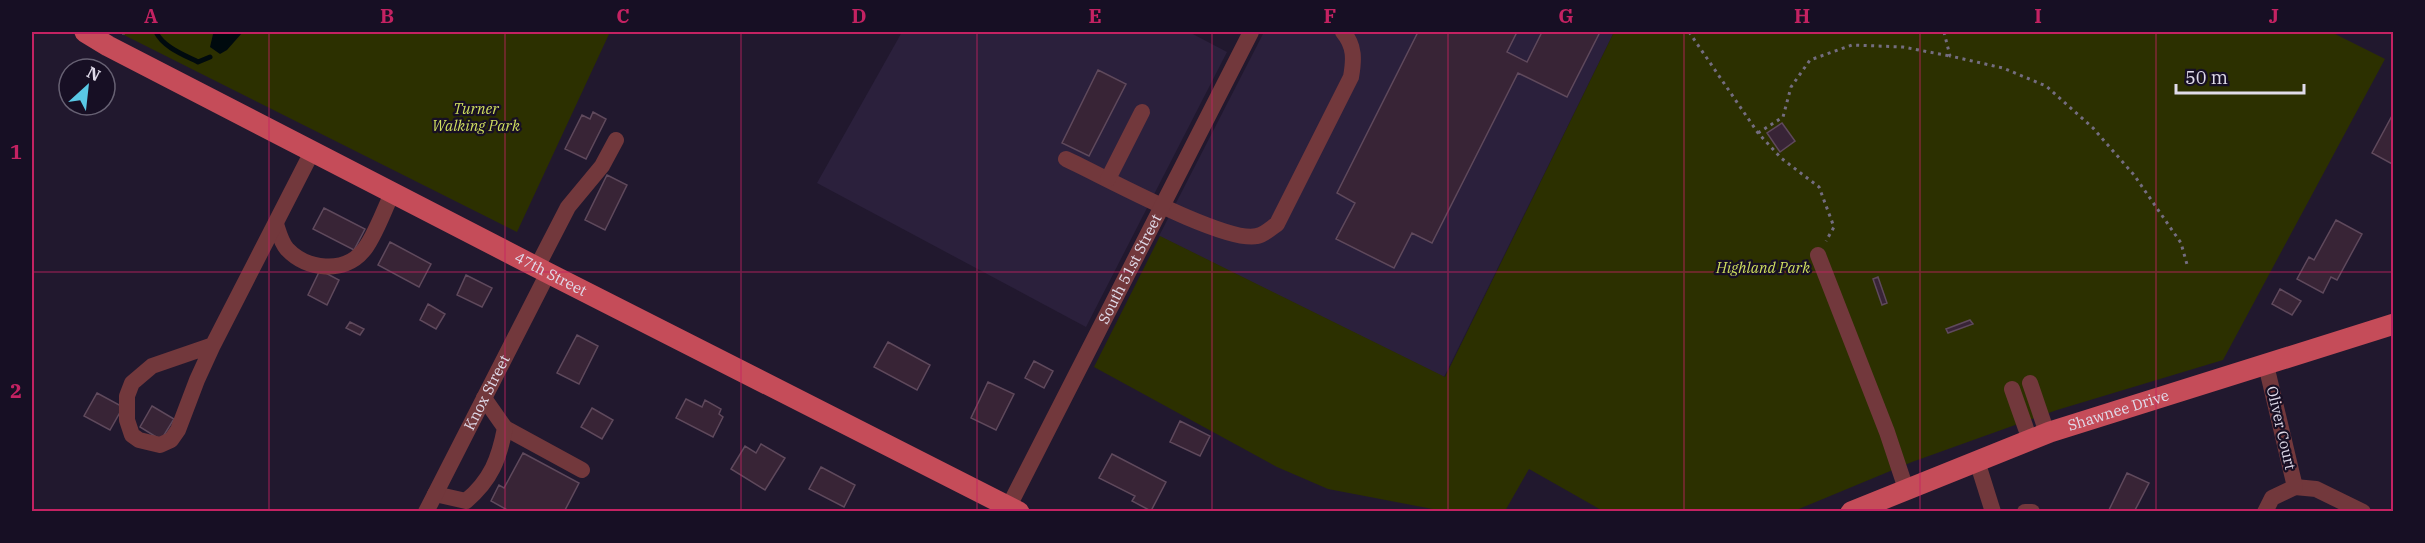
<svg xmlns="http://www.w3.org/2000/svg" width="2425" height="543" font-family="'IBM Plex Serif',serif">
<rect width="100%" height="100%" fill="#21182e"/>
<path fill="#2b203c" d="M902,32H1189L1227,52L1086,327L817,183Z
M1264,32H1614L1444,377L1159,236Z"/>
<path fill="#2c3000" d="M118,32H610L517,232Z
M1614,32H2331L2385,59L2223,360L2057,410L1912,462L1794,511H1603L1529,469L1505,511H1443L1328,489L1277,467L1094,367L1160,236L1445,377Z"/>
<path fill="#000a0e" d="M218,32H241L242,33L227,50L220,54L210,47L213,34Z"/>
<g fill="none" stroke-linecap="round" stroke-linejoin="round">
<path stroke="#000a0e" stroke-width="5" d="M156,32C163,47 184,55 198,62L210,57"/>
</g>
<path fill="#382436" stroke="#5f495c" stroke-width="1.5" d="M1418,32H1517L1507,52L1527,62L1542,32H1600L1567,97L1518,73L1432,243L1412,233L1394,268L1336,239L1355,203L1337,193Z
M1098,70L1126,84L1089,156L1062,143Z
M593,112L606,119L586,159L565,149L582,115L590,119Z
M2394,112V165L2372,153Z
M1782,123L1795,141L1780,152L1767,133Z
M607,175L627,185L605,230L585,220Z
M324,208L365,229L354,250L313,229Z
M2336,220L2362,234L2337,280L2331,277L2323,293L2297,279L2309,257L2314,260Z
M390,242L431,264L419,287L378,265Z
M320,270L339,280L327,305L308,295Z
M466,275L492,288L482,307L457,295Z
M1878,277L1887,303L1882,305L1873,279Z
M2280,289L2301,301L2292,315L2272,304Z
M428,304L445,314L436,329L420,320Z
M1970,320L1973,324L1948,333L1946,329Z
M350,322L364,329L360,335L346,328Z
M577,335L598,346L579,384L557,373Z
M888,342L930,365L917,390L874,367Z
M1034,361L1053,371L1044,388L1025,378Z
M988,382L1014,394L996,430L971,418Z
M97,393L123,407L110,430L84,416Z
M686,399L702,407L705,400L721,409L719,414L723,417L713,437L676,418Z
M152,406L174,419L161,440L140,427Z
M592,408L613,420L602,439L581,427Z
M1180,421L1210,436L1200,456L1170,442Z
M761,444L785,458L765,490L731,469L745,446L756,453Z
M523,453L579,483L564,512H511L491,501L499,485L504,488Z
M1112,454L1166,482L1151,511L1132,501L1135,496L1099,478Z
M821,467L855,485L844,507L809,489Z
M2127,473L2149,483L2134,512H2108Z"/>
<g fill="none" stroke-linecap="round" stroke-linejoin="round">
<path stroke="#746d80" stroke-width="3" stroke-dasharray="3 4.5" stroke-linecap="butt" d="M1689,32L1758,133L1781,158L1819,187L1834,227L1826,241
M1944,32L1950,56L2003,68L2046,86L2093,128L2134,175L2181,243L2188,268
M122,33L134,32
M1758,133L1783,117L1791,87L1810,60L1852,45L1903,47L1950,56"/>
<g stroke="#72383c" stroke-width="16">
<path d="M1066,159C1101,175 1226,244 1257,236C1264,235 1271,228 1277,224L1351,77C1354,60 1355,46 1343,32"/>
<path d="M1108,179L1142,112"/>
<path d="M276,224C279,233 281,242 287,249C307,270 344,274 363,251C375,237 384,209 393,192"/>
<path d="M1818,255L1887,432L1906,489"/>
<path d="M537,267L568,207L602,166L616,140"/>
<path d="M213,345L152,366L132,383L127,396V420L132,435L139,440L160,445L171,440L178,430L197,380L213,345L313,150"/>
<path d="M2030,383L2047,433"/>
<path d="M2012,389L2030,440"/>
<path d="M505,428L582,470"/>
<path d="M1977,461L1993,512"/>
<path d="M2295,487L2316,489L2363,512"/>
<path d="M435,494L466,501C491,480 499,459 505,428L484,398"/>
<path id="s1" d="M1009,506L1251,32"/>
<path id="s2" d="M426,512L548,273"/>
<path d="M2025,512H2032"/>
<path d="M2265,512L2272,498L2295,487L2266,365"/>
</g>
<g stroke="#c54c59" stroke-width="21">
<path id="s3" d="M85,32L108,46L548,273L1019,512"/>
<path id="s4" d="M1851,512L2050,432L2394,324"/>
</g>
</g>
<path fill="none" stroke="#c42262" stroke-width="1.5" stroke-opacity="0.55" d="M269,32V512M505,32V512M741,32V512M977,32V512M1212,32V512M1448,32V512M1684,32V512M1920,32V512M2156,32V512M32,272H2394"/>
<g text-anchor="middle" stroke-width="4.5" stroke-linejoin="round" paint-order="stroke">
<g font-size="15" font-style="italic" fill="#cfde5f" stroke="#170f24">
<text x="476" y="114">Turner<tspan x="476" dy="17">Walking Park</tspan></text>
<text x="1763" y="273">Highland Park</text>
</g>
<g font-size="15" fill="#e0dbea" stroke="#170f24">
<text dy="5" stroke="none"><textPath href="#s1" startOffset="266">South 51st Street</textPath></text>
<text dy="5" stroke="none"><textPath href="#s3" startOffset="525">47th Street</textPath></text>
<text dy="5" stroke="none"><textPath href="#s2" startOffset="134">Knox Street</textPath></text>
<text dy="5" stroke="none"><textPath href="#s4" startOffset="286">Shawnee Drive</textPath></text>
<text transform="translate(2281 428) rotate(77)" y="5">Oliver Court</text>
</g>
</g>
<rect width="2425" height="543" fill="none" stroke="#170f24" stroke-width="66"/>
<g transform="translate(87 87) rotate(27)"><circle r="28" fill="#170f24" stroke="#676173" stroke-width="1.5"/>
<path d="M0-4.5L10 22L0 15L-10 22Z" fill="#59c8e5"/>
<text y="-9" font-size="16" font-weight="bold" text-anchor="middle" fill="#e0dbea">N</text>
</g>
<path d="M2176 84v9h128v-9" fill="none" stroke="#e0dbea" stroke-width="3"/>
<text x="2185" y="84" font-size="18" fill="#e0dbea" stroke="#170f24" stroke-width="4.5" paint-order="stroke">50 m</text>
<rect x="33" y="33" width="2359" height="477" fill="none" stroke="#c42262" stroke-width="2"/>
<g font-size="20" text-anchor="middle" font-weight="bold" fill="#c42262">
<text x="151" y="23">A</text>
<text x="387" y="23">B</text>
<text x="623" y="23">C</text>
<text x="859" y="23">D</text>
<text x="1095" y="23">E</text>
<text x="1330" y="23">F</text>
<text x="1566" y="23">G</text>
<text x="1802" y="23">H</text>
<text x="2038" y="23">I</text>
<text x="2274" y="23">J</text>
<text x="16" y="159">1</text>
<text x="16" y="398">2</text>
</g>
</svg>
